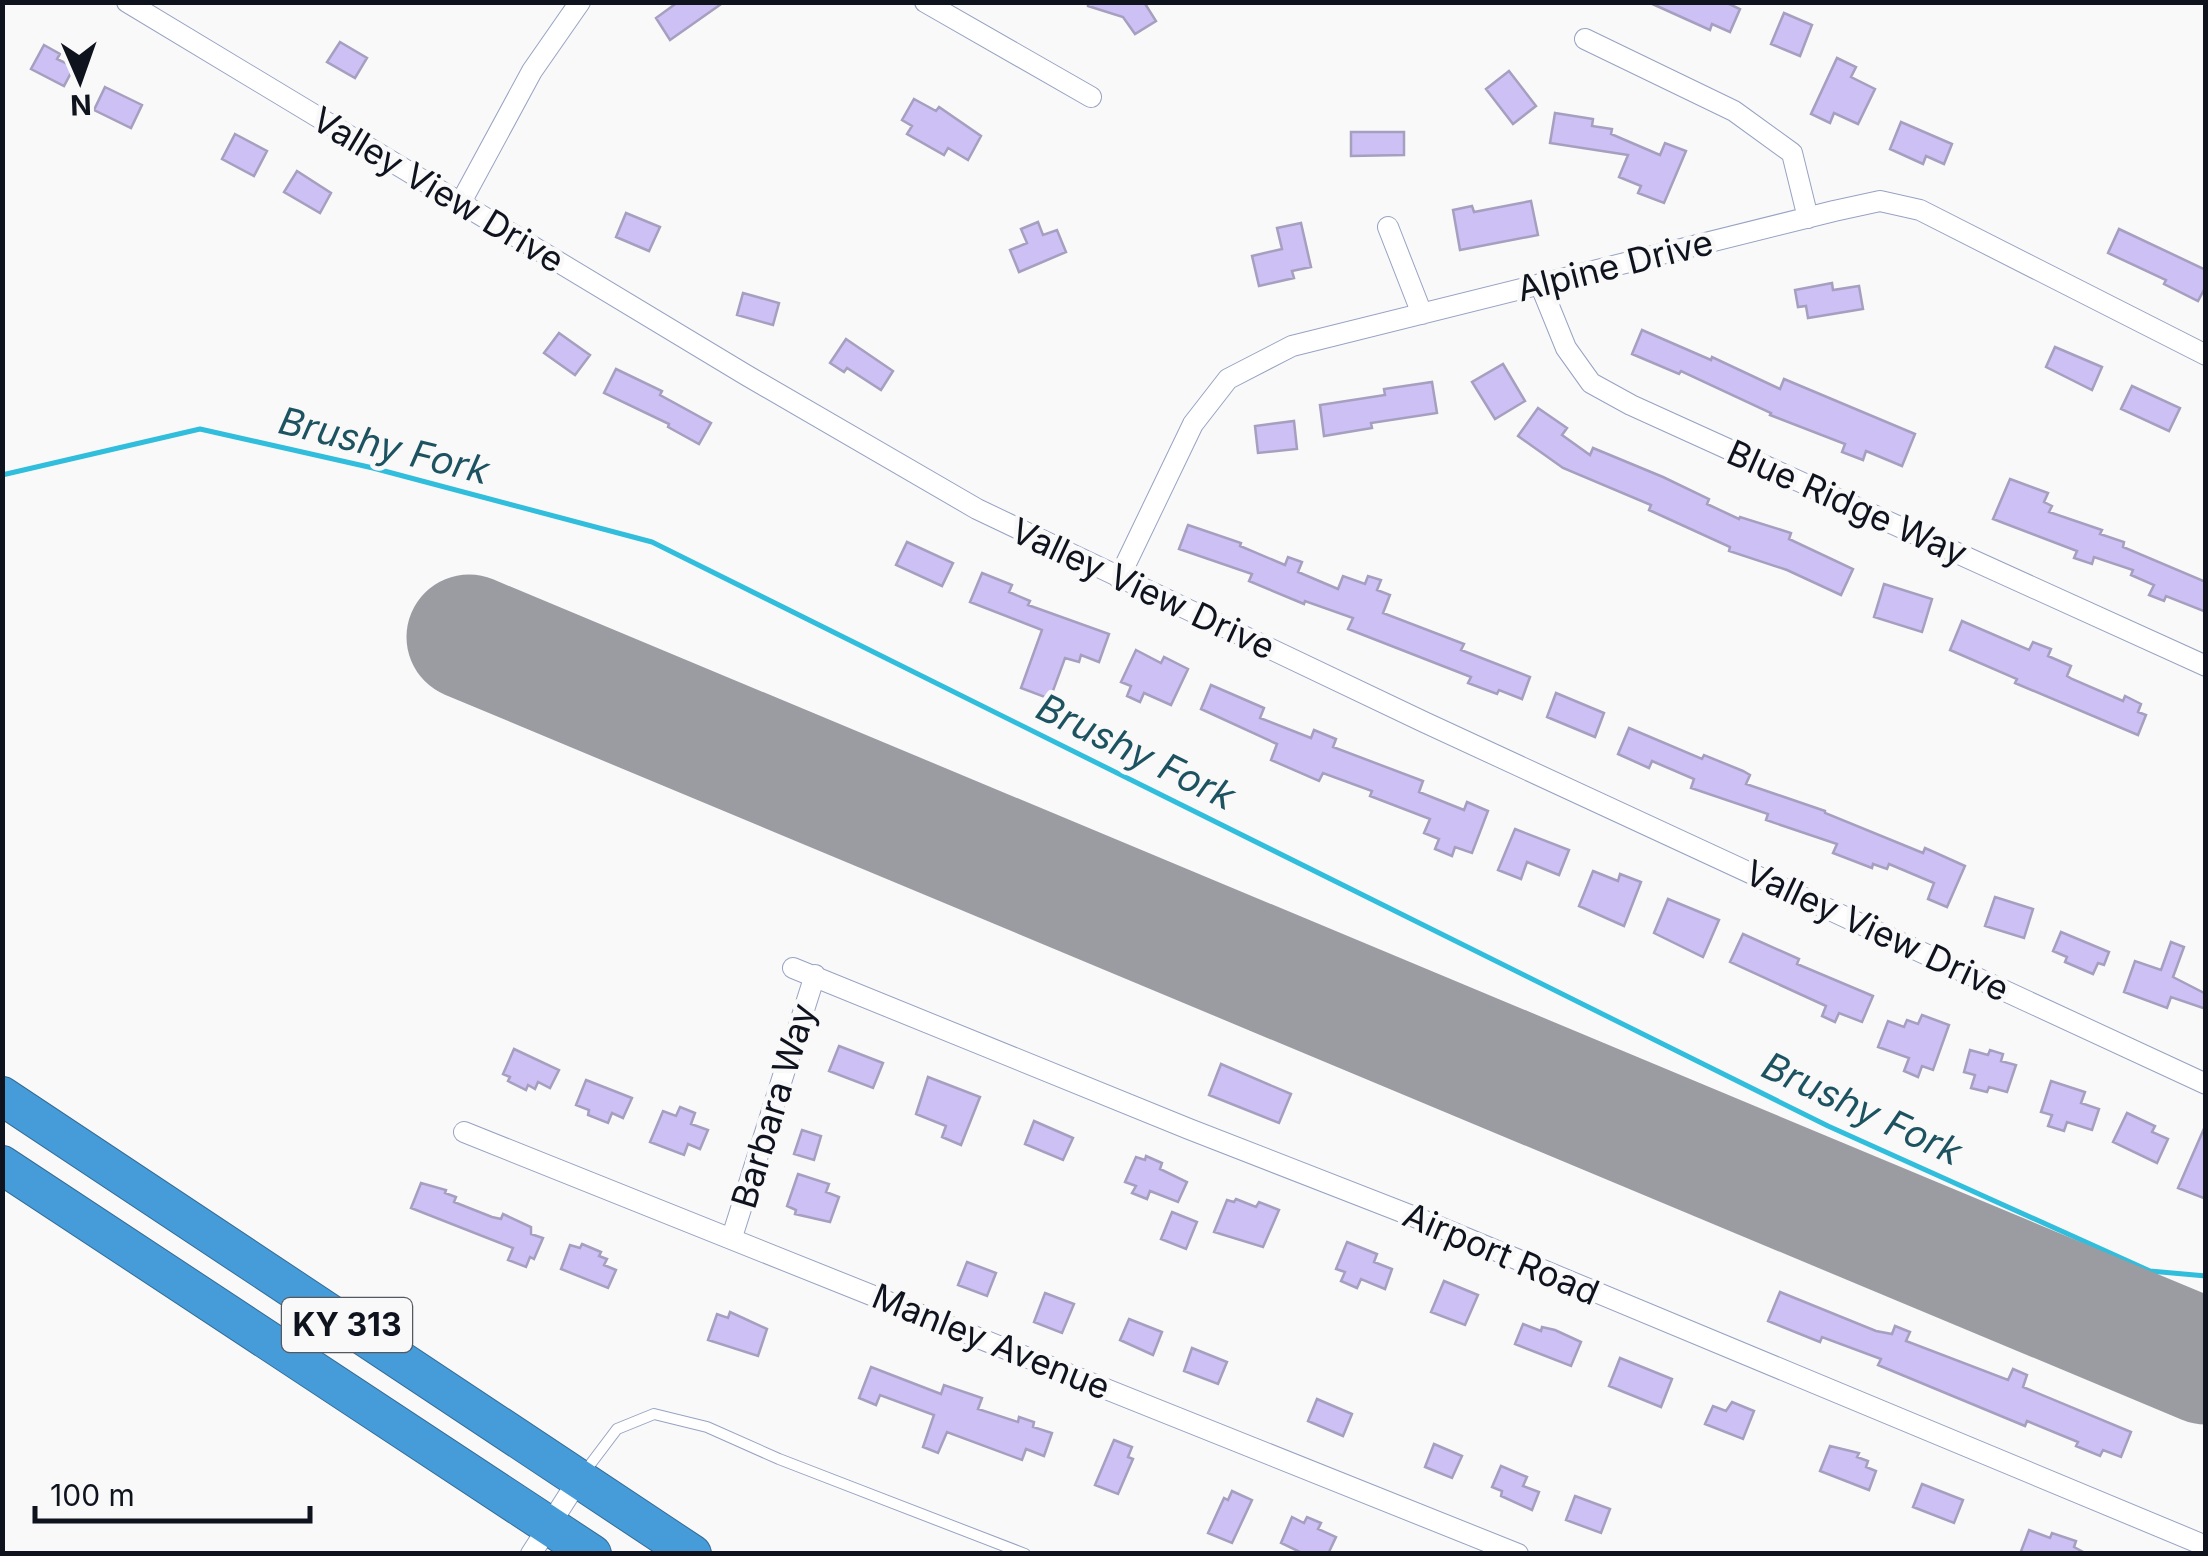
<svg xmlns="http://www.w3.org/2000/svg" width="2208" height="1556" font-family="Inter,sans-serif">
<rect width="100%" height="100%" fill="#f9f9f9"/>
<g fill="none" stroke-linecap="round" stroke-linejoin="round">
<path stroke="#31bddc" stroke-width="5" d="M2,475L200,429L373,468L652,542L1828,1126L2150,1271L2206,1276"/>
<path stroke="#9a9ca1" stroke-width="125" d="M469,637L2206,1362"/>
</g>
<path fill="#ccc0f4" stroke="#a69fbf" stroke-width="2.5" d="M678,2H724L670,40L656,18Z
M1088,2H1144L1156,21L1135,34L1123,17L1088,6Z
M1648,2H1725L1740,9L1730,32L1712,24L1710,30Z
M1784,13L1812,25L1800,56L1771,44Z
M340,42L367,58L355,78L327,62Z
M44,45L60,54L57,59L74,67L64,86L31,69Z
M1837,58L1856,67L1851,77L1875,89L1858,124L1834,113L1830,123L1811,114Z
M1509,71L1536,106L1513,124L1486,89Z
M105,87L142,105L131,128L94,110Z
M914,99L936,111L939,107L981,136L968,160L948,148L944,155L907,134L912,126L902,120Z
M1555,113L1593,119L1592,126L1612,129L1611,134L1660,155L1665,143L1686,151L1664,203L1638,193L1641,186L1619,177L1628,155L1550,143Z
M1901,122L1952,144L1944,164L1926,156L1923,164L1890,149Z
M1351,132H1404V155L1351,156Z
M235,134L267,151L254,176L222,159Z
M297,171L331,193L320,213L284,192Z
M1531,201L1538,235L1460,250L1453,210L1472,206L1474,212Z
M626,213L660,227L649,251L616,237Z
M1038,222L1043,235L1057,230L1066,252L1019,272L1010,250L1027,243L1021,229Z
M1301,223L1311,267L1292,271L1294,278L1259,286L1252,256L1282,249L1277,228Z
M2119,229L2206,270V286L2198,301L2164,284L2166,280L2108,253Z
M1832,283L1833,290L1859,286L1863,309L1808,318L1806,306L1798,307L1795,290Z
M743,293L779,303L773,325L737,315Z
M1642,330L1711,360L1712,357L1780,389L1784,379L1915,434L1902,466L1866,451L1863,460L1842,452L1845,444L1770,415L1771,413L1681,371L1679,374L1632,354Z
M559,333L590,355L575,375L544,353Z
M846,339L893,371L881,390L847,368L844,372L830,363Z
M2055,347L2102,367L2092,390L2046,367Z
M1503,364L1525,401L1495,419L1472,382Z
M616,369L662,391L660,395L711,423L699,444L668,427L669,424L604,393Z
M1432,382L1437,413L1371,423L1372,428L1324,436L1320,405L1385,395L1384,389Z
M2132,386L2180,408L2169,431L2121,409Z
M1538,408L1567,428L1562,435L1590,455L1593,448L1663,477L1709,499L1707,504L1739,519L1740,517L1791,533L1789,539L1853,569L1841,595L1787,570L1729,551L1730,547L1649,510L1651,505L1563,468L1518,436Z
M1294,421L1297,449L1258,453L1255,426Z
M2010,479L2048,493L2044,502L2052,506L2049,512L2102,530L2100,534L2124,542L2123,547L2206,582V612L2166,596L2164,601L2149,595L2154,585L2131,575L2133,570L2094,557L2092,564L2074,558L2077,551L1993,519Z
M1188,525L1241,543L1240,546L1285,565L1288,557L1302,562L1298,572L1338,589L1343,576L1365,584L1368,576L1381,580L1377,590L1390,595L1383,613L1464,644L1461,650L1530,677L1522,699L1499,690L1497,694L1468,683L1471,677L1348,629L1353,618L1305,601L1304,604L1249,581L1252,574L1179,549Z
M907,542L953,563L942,586L896,565Z
M982,573L1012,585L1009,592L1030,601L1028,605L1109,634L1099,662L1081,655L1079,662L1065,658L1050,699L1021,688L1042,630L970,602Z
M1884,584L1932,599L1922,632L1874,617Z
M1962,621L2029,650L2033,642L2051,649L2048,656L2071,666L2067,676L2072,679L2123,701L2125,696L2141,704L2138,712L2146,715L2138,735L2015,683L2017,679L1950,650Z
M1136,650L1161,663L1164,657L1188,669L1171,705L1144,693L1140,702L1127,696L1131,686L1121,682Z
M1211,685L1264,708L1260,718L1311,738L1314,730L1336,739L1333,747L1423,781L1419,792L1464,810L1467,802L1488,811L1472,853L1455,847L1452,856L1435,849L1439,839L1424,833L1430,819L1370,796L1372,791L1323,773L1319,781L1271,760L1277,744L1201,709Z
M1556,693L1604,713L1595,737L1547,717Z
M1629,728L1702,759L1704,755L1743,771L1750,775L1746,784L1825,811V813L1923,853L1925,848L1965,866L1947,907L1928,899L1934,883L1889,864L1887,869L1873,864L1872,868L1833,853L1837,844L1766,820L1768,814L1691,788L1694,779L1652,761L1649,768L1618,754Z
M1515,829L1569,850L1559,875L1527,862L1521,879L1498,870Z
M1593,871L1618,881L1620,874L1641,882L1624,926L1579,906Z
M1995,897L2033,909L2024,938L1985,926Z
M1668,899L1719,920L1703,957L1654,933Z
M2061,932L2109,952L2104,965L2098,963L2093,974L2065,962L2067,957L2053,951Z
M1743,934L1799,959L1797,964L1873,996L1862,1022L1839,1013L1835,1022L1822,1016L1826,1006L1730,962Z
M2171,942L2184,947L2173,977L2206,994V1009L2171,997L2167,1008L2124,992L2135,961L2161,970Z
M1922,1015L1949,1025L1933,1070L1922,1066L1918,1077L1904,1071L1909,1058L1878,1047L1888,1021L1904,1027L1907,1020L1918,1024Z
M839,1046L883,1063L873,1088L829,1071Z
M514,1049L559,1070L550,1088L538,1082L535,1089L528,1085L526,1090L508,1081L510,1077L503,1074Z
M1970,1050L1988,1055L1990,1050L2003,1054L2001,1061L2016,1065L2007,1092L1989,1087L1987,1092L1971,1088L1975,1075L1964,1072Z
M1221,1064L1291,1094L1279,1123L1209,1095Z
M928,1077L980,1097L961,1145L942,1137L946,1126L916,1114Z
M586,1080L632,1098L623,1118L612,1113L608,1123L588,1115L589,1110L576,1105Z
M2051,1081L2085,1092L2081,1103L2099,1109L2092,1130L2067,1122L2064,1131L2048,1126L2052,1115L2041,1112Z
M680,1107L695,1113L691,1124L708,1130L700,1149L688,1144L684,1155L650,1142L663,1111L676,1116Z
M2127,1113L2155,1126L2152,1132L2168,1139L2157,1163L2113,1142Z
M1034,1121L1073,1138L1063,1160L1025,1144Z
M2206,1124V1199L2178,1188Z
M802,1130L821,1136L814,1160L794,1154Z
M1146,1156L1162,1163L1160,1169L1187,1182L1178,1202L1150,1191L1147,1199L1132,1193L1136,1186L1125,1182L1136,1157L1145,1160Z
M798,1174L829,1184L826,1192L839,1197L830,1222L795,1214L796,1210L787,1206Z
M421,1183L446,1190L445,1193L456,1197L454,1202L492,1217L501,1219L503,1214L531,1227V1234L543,1238L534,1259L530,1257L526,1267L508,1260L513,1248L411,1208Z
M1236,1199L1256,1207L1259,1202L1279,1210L1263,1247L1214,1232L1227,1200L1234,1202Z
M1172,1212L1197,1222L1186,1249L1161,1239Z
M1347,1242L1377,1254L1374,1262L1392,1269L1385,1289L1361,1279L1357,1288L1341,1281L1345,1272L1336,1269Z
M582,1244L601,1252L599,1256L607,1259L604,1265L616,1270L608,1288L561,1269L570,1245L580,1248Z
M967,1262L996,1273L987,1296L958,1285Z
M1444,1281L1478,1295L1465,1325L1431,1312Z
M1780,1292L1876,1331L1892,1334L1895,1326L1910,1332L1906,1341L2008,1380L2013,1369L2027,1375L2023,1387L2131,1432L2121,1457L2103,1450L2100,1456L2076,1446L2078,1442L2027,1421L2025,1426L1878,1365L1881,1359L1822,1337L1820,1342L1768,1321Z
M1045,1293L1074,1304L1062,1333L1034,1322Z
M730,1312L767,1329L758,1356L708,1340L717,1314L728,1318Z
M1129,1319L1162,1332L1153,1355L1120,1340Z
M1523,1324L1541,1331L1542,1327L1555,1330L1581,1342L1571,1366L1515,1344Z
M1192,1348L1227,1362L1218,1384L1184,1371Z
M1620,1358L1672,1379L1661,1407L1609,1386Z
M871,1367L941,1394L944,1385L982,1398L978,1409L1018,1422L1019,1417L1034,1422L1033,1427L1052,1433L1044,1456L1026,1449L1022,1460L947,1432L938,1453L923,1447L934,1415L880,1395L876,1405L859,1398Z
M1317,1399L1352,1414L1343,1436L1308,1421Z
M1732,1402L1754,1411L1743,1439L1705,1424L1713,1406L1726,1411Z
M1114,1440L1132,1447L1128,1457L1133,1459L1118,1494L1095,1485Z
M1434,1444L1462,1456L1452,1478L1425,1467Z
M1830,1446L1859,1453L1857,1457L1868,1461L1866,1467L1876,1471L1869,1490L1820,1471Z
M1501,1466L1527,1477L1523,1486L1539,1492L1532,1510L1501,1496L1502,1491L1492,1487Z
M1922,1484L1963,1500L1954,1523L1913,1507Z
M1232,1491L1252,1500L1232,1543L1208,1533L1224,1498L1228,1500Z
M1575,1496L1610,1509L1601,1533L1566,1520Z
M1292,1517L1304,1523L1307,1517L1321,1523L1318,1529L1336,1537L1328,1554H1304L1281,1543Z
M2029,1530L2050,1538L2052,1533L2076,1541L2074,1547L2087,1554H2020Z"/>
<g fill="none" stroke-linecap="round" stroke-linejoin="round">
<defs>
<path id="lane" d="M583,1474L617,1429L654,1414L707,1427L779,1459L1025,1554"/>
<path id="street" d="M127,2L746,375L977,509L1424,722L2206,1084
M925,2L1091,97
M1585,39L1734,111L1792,153L1808,218
M460,204L532,71L580,2
M1388,227L1422,314
M1540,284L1566,348L1591,383L1631,405L2206,666
M1119,578L1193,424L1228,379L1292,346L1834,211L1880,201L1920,210L2206,355
M793,968L1189,1129L1425,1221L2206,1546
M464,1132L1518,1554
M732,1237L815,975
M531,1554L579,1479"/>
<path id="highway" d="M2,1096L692,1554
M2,1165L592,1554"/>
</defs>
<use href="#lane" stroke="#97a3c2" stroke-width="12"/>
<use href="#street" stroke="#97a3c2" stroke-width="22"/>
<use href="#highway" stroke="#336c98" stroke-width="40"/>
<use href="#lane" stroke="#fff" stroke-width="10"/>
<use href="#street" stroke="#fff" stroke-width="20"/>
<use href="#highway" stroke="#469cd9" stroke-width="38"/>
</g>
<g text-anchor="middle" stroke-width="9" stroke-linejoin="round" paint-order="stroke">
<rect fill="#f9f9f9" stroke="#555860" stroke-width="2.5" x="282" y="1298" width="130" height="54" rx="8"/>
<g font-size="32" font-weight="bold" fill="#0f131e">
<text x="347" y="1336">KY 313</text>
</g>
<g font-size="35" fill="#0f131e" stroke="#f9f9f9">
<text transform="translate(438 190) rotate(31)" y="12">Valley View Drive</text>
<text transform="translate(1615 266) rotate(-14)" y="12">Alpine Drive</text>
<text transform="translate(1847 503) rotate(24)" y="12">Blue Ridge Way</text>
<text transform="translate(1143 589) rotate(25)" y="12">Valley View Drive</text>
<text transform="translate(1877 931) rotate(25)" y="12">Valley View Drive</text>
<text transform="translate(774 1106) rotate(-73)" y="12">Barbara Way</text>
<text transform="translate(1501 1254) rotate(23)" y="12">Airport Road</text>
<text transform="translate(991 1342) rotate(22)" y="12">Manley Avenue</text>
</g>
<g font-size="38" font-style="italic" fill="#1d5361" stroke="#f9f9f9">
<text transform="translate(384 446) rotate(14)" y="13">Brushy Fork</text>
<text transform="translate(1136 752) rotate(26)" y="13">Brushy Fork</text>
<text transform="translate(1862 1109) rotate(25)" y="13">Brushy Fork</text>
</g>
</g>
<rect width="2208" height="1556" fill="none" stroke="#0f131e" stroke-width="10"/>
<g transform="translate(80 80) rotate(178)" stroke="#f9f9f9" stroke-width="8" paint-order="stroke">
<path d="M0-8L18 38L0 25L-18 38Z" fill="#0f131e"/>
<text y="-15" font-size="28" font-weight="bold" text-anchor="middle" fill="#0f131e">N</text>
</g>
<path d="M35 1506v15h275v-15" fill="none" stroke="#0f131e" stroke-width="5"/>
<text x="50" y="1506" font-size="30" fill="#0f131e" stroke="#f9f9f9" stroke-width="8" paint-order="stroke">100 m</text>
</svg>
